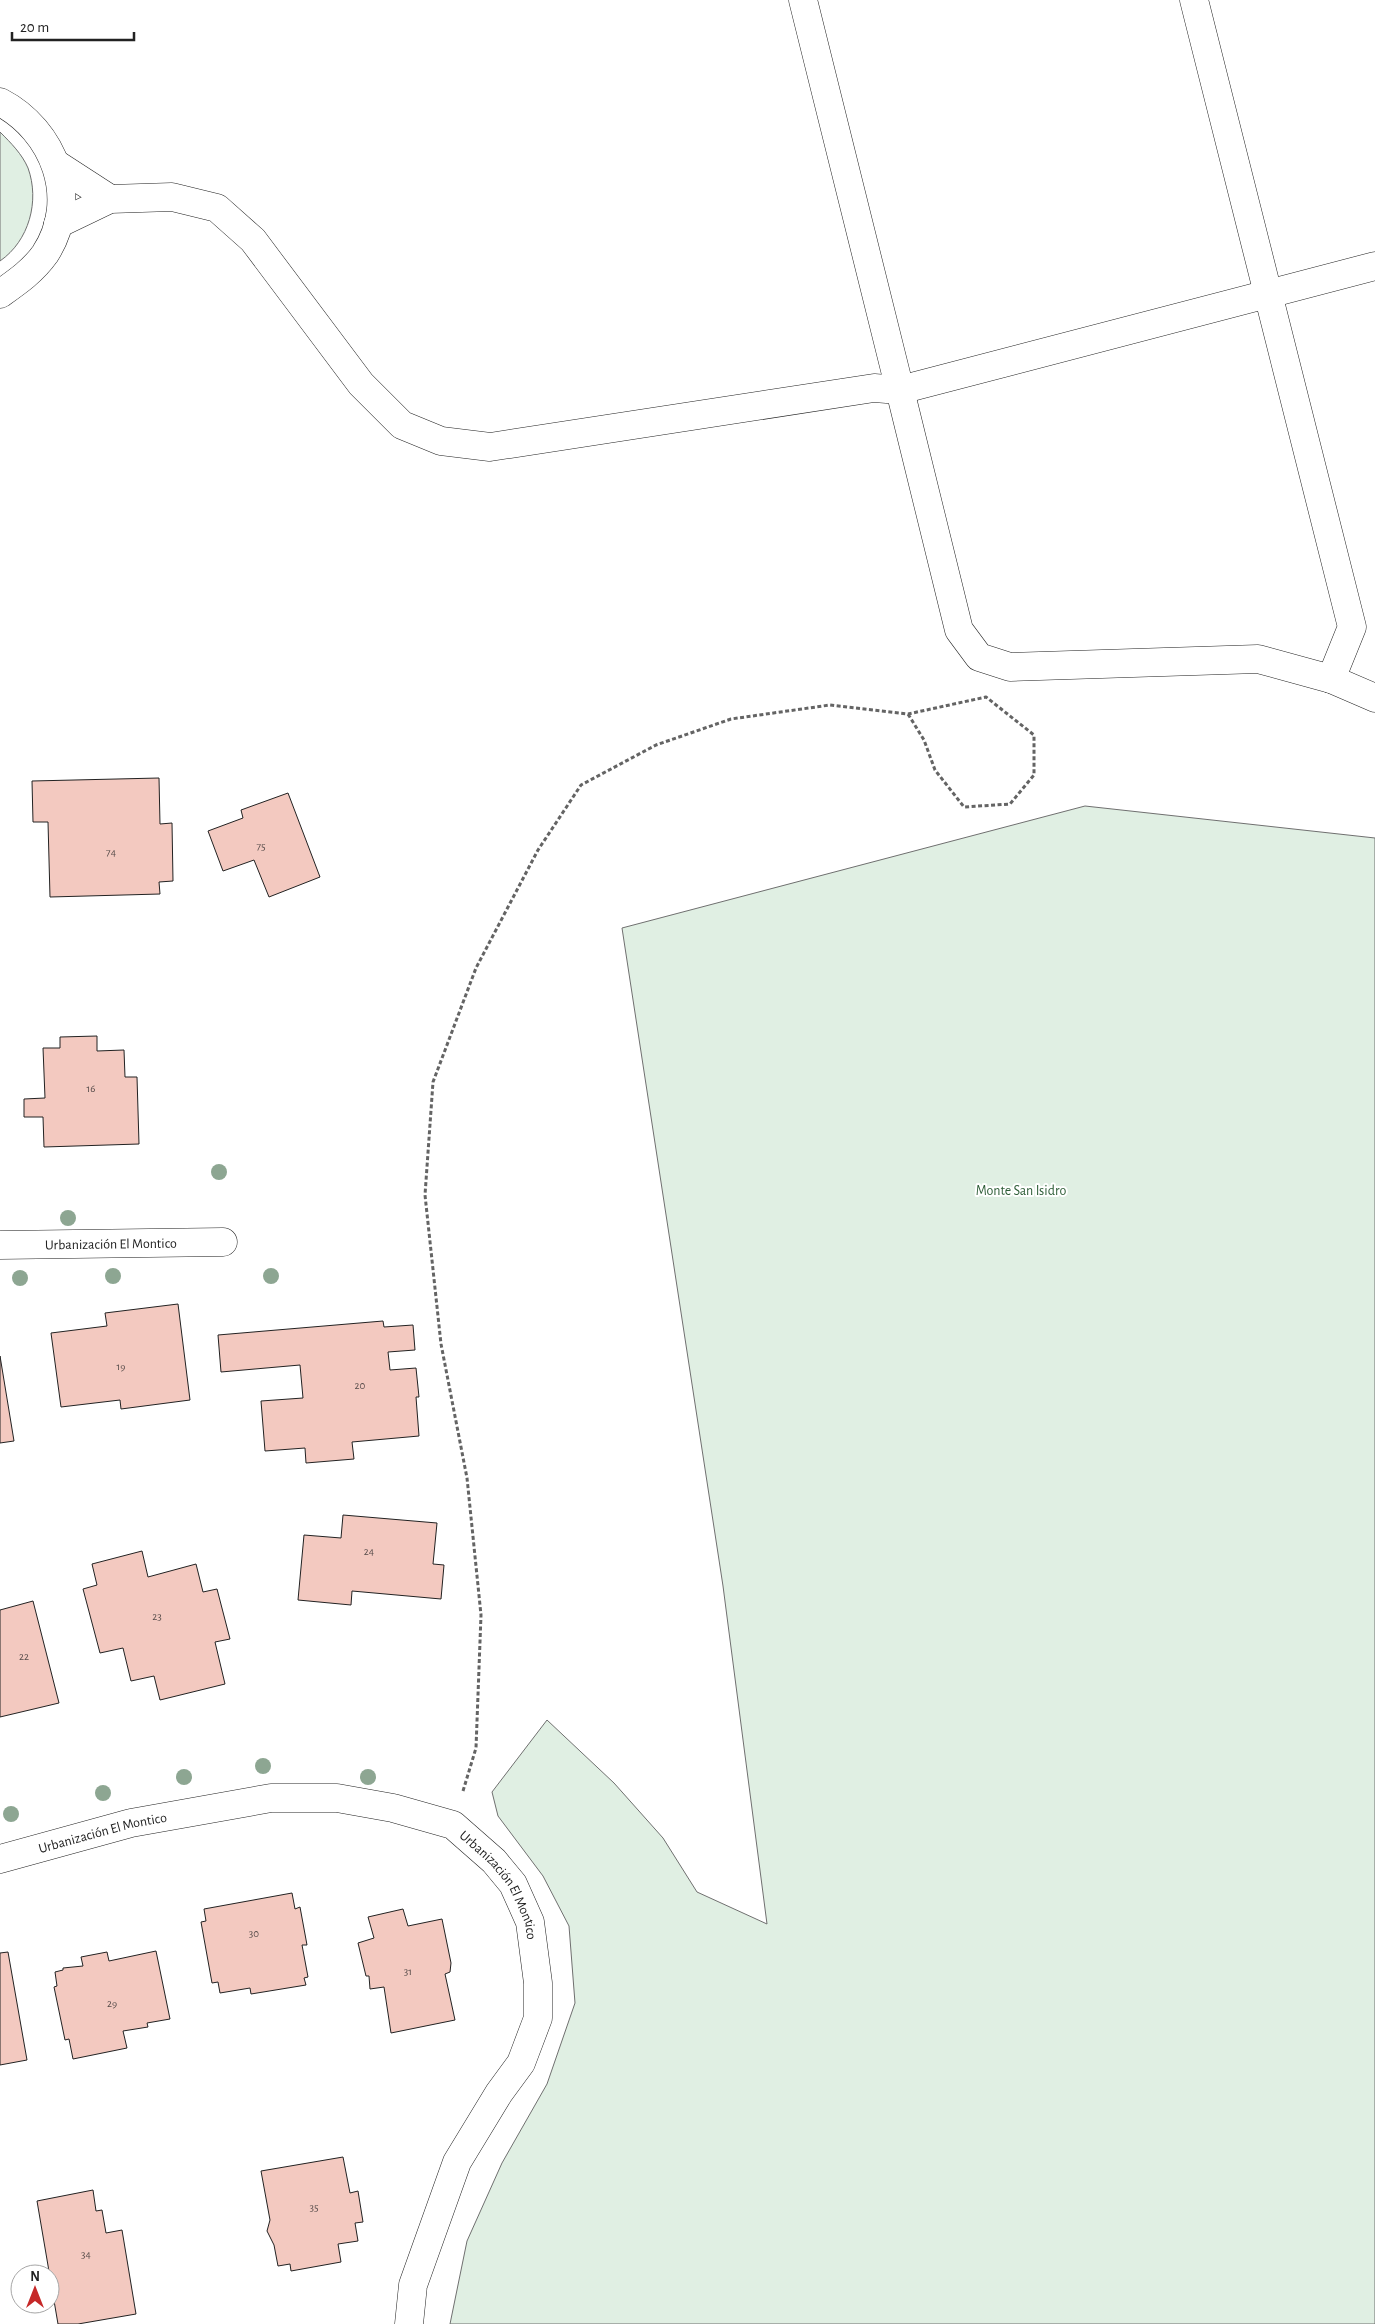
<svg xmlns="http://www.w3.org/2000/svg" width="1375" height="2324" font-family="'Alegreya Sans',sans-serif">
<rect width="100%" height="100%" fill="#fff"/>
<path fill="#e0efe3" stroke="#6f6f6f" d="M0,132C11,143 22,154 28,168C40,201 29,241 0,261Z
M1085,806L1375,838V2324H450L467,2241L502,2163L547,2084L575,2003L569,1926L543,1876L498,1816L492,1792L547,1720L614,1783L663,1838L697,1892L767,1924L723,1586L622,928Z"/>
<path fill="#f3c9c0" stroke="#222" d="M159,778L160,824L172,823L173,881L159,882L160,894L50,897L48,822H33L32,781Z
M288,793L320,877L269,897L254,860L223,871L208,831L243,818L241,810Z
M97,1036V1051L124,1050L125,1077H137L139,1144L44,1147L43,1117H24V1099L45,1098L43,1048H60V1037Z
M178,1304L190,1400L121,1409L120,1400L61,1407L51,1333L107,1326L105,1313Z
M383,1321L384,1327L413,1325L415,1350L388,1352L390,1370L416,1368L419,1397H416L419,1436L352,1442L354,1459L306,1463L305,1448L265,1451L261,1401L303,1398L300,1365L221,1372L218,1335Z
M0,1356L14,1441L0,1443Z
M343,1515L437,1523L433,1564L444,1565L441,1599L352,1591L351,1605L298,1600L304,1535L341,1538Z
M142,1551L148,1577L196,1564L203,1592L217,1589L230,1639L215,1642L225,1684L160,1700L154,1676L131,1681L123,1648L100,1653L83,1589L97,1585L92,1564Z
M33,1601L59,1703L0,1717V1610Z
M292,1893L295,1909L300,1907L307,1945H302L308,1977L304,1978L306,1985L251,1994L250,1988L220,1993L218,1982L212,1983L201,1922L206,1921L204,1909Z
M403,1909L408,1926L442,1919L451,1963L450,1972L445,1974L455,2020L391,2033L384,1987L370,1989L369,1976H366L358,1943L374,1938L368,1917Z
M156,1951L170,2019L147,2023L148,2027L123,2031L127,2048L73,2059L69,2039L65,2040L54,1987L57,1986L55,1972L63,1970V1968L83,1966L81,1957L107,1952L109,1961Z
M8,1952L27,2060L0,2065V1953Z
M343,2157L350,2193L358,2191L363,2222L355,2223L358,2241L338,2244L341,2262L291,2271L290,2264L278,2266L274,2245L267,2231L270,2220L261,2171Z
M93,2190L96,2211L102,2210L106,2233L122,2230L136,2314L78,2324H58L37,2201Z"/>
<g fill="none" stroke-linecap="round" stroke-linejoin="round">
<defs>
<g id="minor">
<path d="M803,0L900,390L1375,266"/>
<path d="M1194,0L1352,627L1331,679"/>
<path d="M0,102C54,130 81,199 45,254C33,271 17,282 0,294"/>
<path d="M56,164L110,199"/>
<path d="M58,224L110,199L172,197L217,208L253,240L361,384L402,425L441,441L490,447L874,388L900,390L959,630L979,657L1010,667L1258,659L1331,679L1375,698"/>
<path id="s1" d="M0,1245L223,1242"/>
<path id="s2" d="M0,1859L131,1823L271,1798H337L393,1808L453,1825L494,1861L513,1884L530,1922L538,1983V2018L521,2063L499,2093L457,2162L413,2285L409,2324"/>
</g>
</defs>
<use href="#minor" stroke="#222" stroke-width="29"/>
<path stroke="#646464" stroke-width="3" stroke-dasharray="4 2.5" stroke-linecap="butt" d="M463,1791L476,1748L481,1615L467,1478L441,1344L425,1195L433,1082L476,968L538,850L581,785L656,745L731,719L830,705L908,714L986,697L1034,735V775L1010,804L964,807L935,770L924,740L908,714"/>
<use href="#minor" stroke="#fff" stroke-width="28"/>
</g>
<g fill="#8da692">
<circle cx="219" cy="1172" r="8"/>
<circle cx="68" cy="1218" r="8"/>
<circle cx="113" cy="1276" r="8"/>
<circle cx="271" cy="1276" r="8"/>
<circle cx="20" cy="1278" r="8"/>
<circle cx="263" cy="1766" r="8"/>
<circle cx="184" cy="1777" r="8"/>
<circle cx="368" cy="1777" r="8"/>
<circle cx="103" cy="1793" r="8"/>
<circle cx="11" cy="1814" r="8"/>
</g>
<g text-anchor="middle" stroke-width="4" stroke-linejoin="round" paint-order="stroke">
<g font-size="11" fill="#564c4a">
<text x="261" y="850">75</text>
<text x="111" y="856">74</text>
<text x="91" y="1092">16</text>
<text x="121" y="1370">19</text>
<text x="360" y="1389">20</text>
<text x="369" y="1555">24</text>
<text x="157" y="1620">23</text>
<text x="24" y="1660">22</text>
<text x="254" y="1937">30</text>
<text x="408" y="1975">31</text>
<text x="112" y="2007">29</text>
<text x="314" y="2211">35</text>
<text x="86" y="2258">34</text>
</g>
<g font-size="14" fill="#2f5e38" stroke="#fff">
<text x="1021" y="1195">Monte San Isidro</text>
</g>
<g font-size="14" fill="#222" stroke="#fff">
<text dy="5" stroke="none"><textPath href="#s1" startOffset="111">Urbanización El Montico</textPath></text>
<text dy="5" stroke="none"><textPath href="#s2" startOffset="106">Urbanización El Montico</textPath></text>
<text dy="5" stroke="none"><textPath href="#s2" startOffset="541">Urbanización El Montico</textPath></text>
</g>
</g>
<g transform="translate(35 2289)"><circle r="24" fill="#ffffff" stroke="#a7a7a7"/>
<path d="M0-4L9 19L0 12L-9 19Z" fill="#c62828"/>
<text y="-8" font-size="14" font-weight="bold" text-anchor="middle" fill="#222222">N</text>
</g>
<path d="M12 32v8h122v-8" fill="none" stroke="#222222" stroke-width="2.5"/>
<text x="20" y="32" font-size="15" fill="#222222" stroke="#ffffff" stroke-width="4" paint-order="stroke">20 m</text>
</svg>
